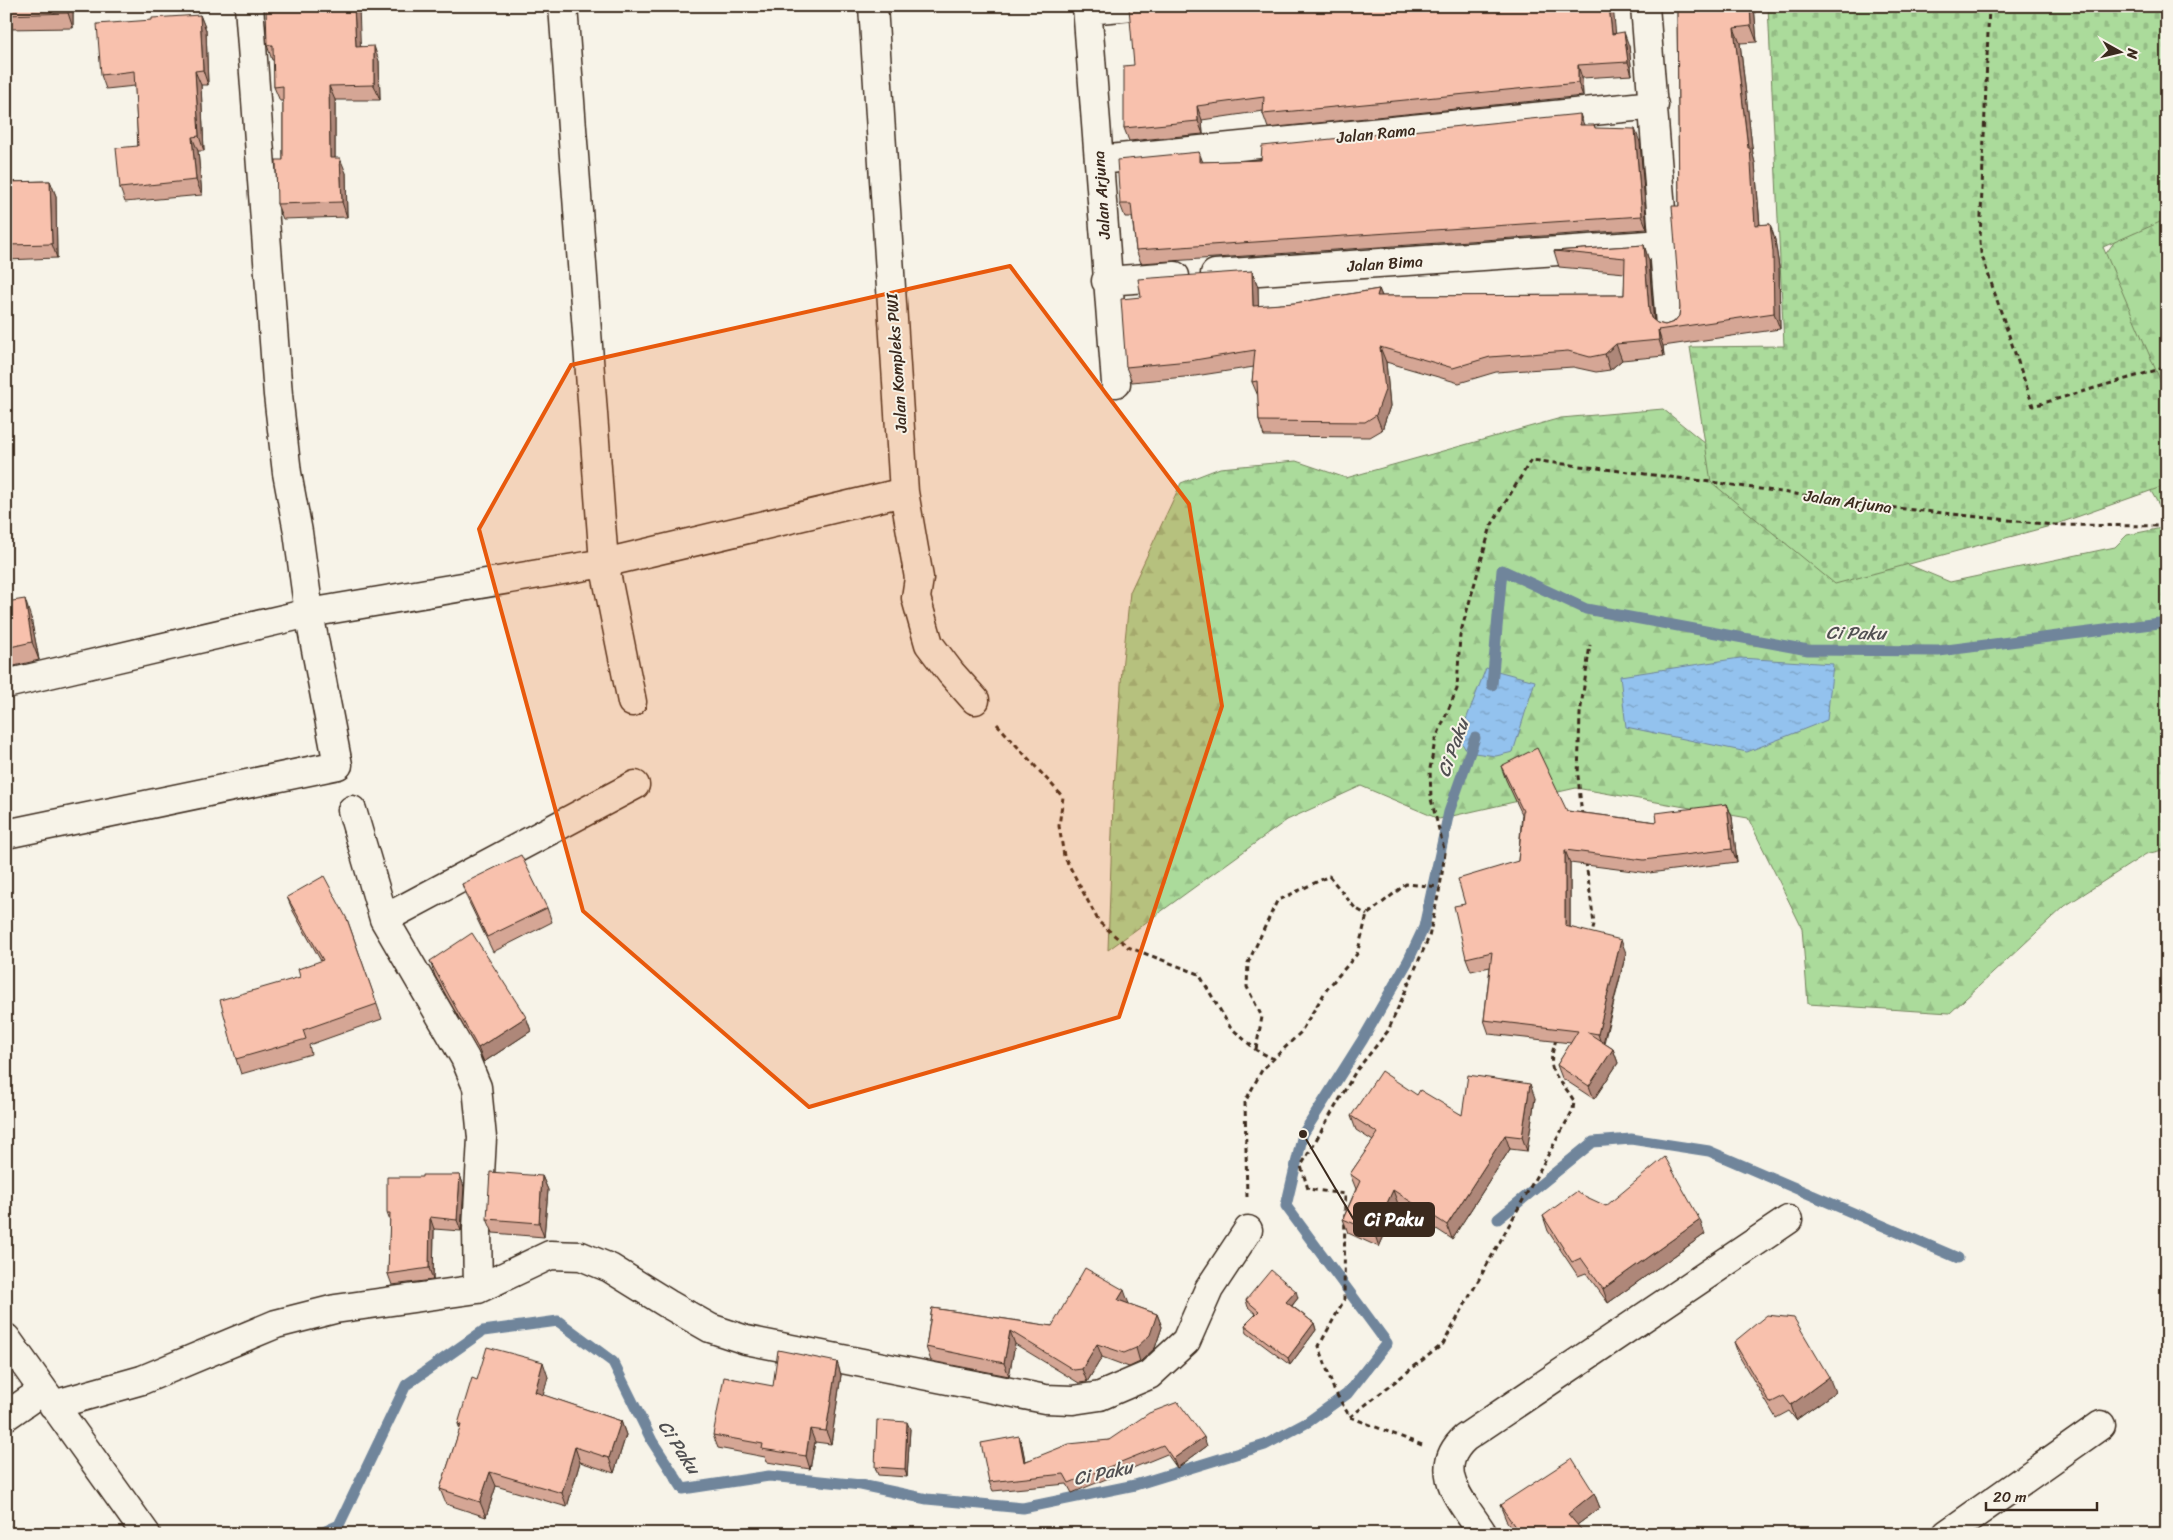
<svg xmlns="http://www.w3.org/2000/svg" width="2173" height="1540" font-family="Sriracha,sans-serif">
<defs>
<pattern id="forest-firs" width="22" height="20" patternUnits="userSpaceOnUse" patternTransform="scale(1.25)"><rect width="22" height="20" fill="#abdb9b"/><path d="M5 1l3.5 6h-7zM16 11l3.5 6h-7z" fill="#94bc85"/></pattern>
<pattern id="cemetery-stones" width="16" height="16" patternUnits="userSpaceOnUse" patternTransform="scale(1.25)"><rect width="16" height="16" fill="#abdb9b"/><path d="M2 7V4a2 2 0 0 1 4 0v3zM10 15v-3a2 2 0 0 1 4 0v3z" fill="#94bc85"/></pattern>
<pattern id="water-ripples" width="26" height="14" patternUnits="userSpaceOnUse" patternTransform="scale(1.25)"><rect width="26" height="14" fill="#93c2ee"/><path d="M2 4q2-2 4 0t4 0M15 11q2-2 4 0t4 0" fill="none" stroke="#799ec0"/></pattern>
</defs>
<rect width="100%" height="100%" fill="#f7f3e8"/>
<filter id="ink" filterUnits="userSpaceOnUse"><feTurbulence type="fractalNoise" baseFrequency=".02" numOctaves="2"/><feDisplacementMap in="SourceGraphic" scale="10" xChannelSelector="R" yChannelSelector="G"/><feConvolveMatrix kernelMatrix="1 2 1 2 8 2 1 2 1" color-interpolation-filters="sRGB"/></filter>
<g filter="url(#ink)">
<path fill="url(#forest-firs)" stroke="#73825c" d="M2144,201L2167,211V519L2095,394L2065,310Z
M1663,409L1798,519L1950,582L2115,547L2127,535L2167,527V849L2146,854L2065,906L1950,1013L1808,1004L1802,928L1748,818L1576,788L1439,819L1361,786L1287,820L1108,950L1113,804L1122,669L1130,592L1181,483L1220,468L1296,461L1346,478L1561,418Z"/>
<path fill="url(#cemetery-stones)" stroke="#73825c" d="M1768,6H2167V219L2103,247L2167,396V485L2054,525L1835,584L1711,482L1690,347L1784,346Z"/>
<path fill="url(#water-ripples)" stroke="#70859b" d="M1740,658L1833,664L1827,720L1747,752L1626,727L1620,676Z
M1486,668L1535,681L1513,752L1496,756L1467,752L1459,738Z"/>
<g fill="none" stroke-linecap="round" stroke-linejoin="round">
<path stroke="#70859b" stroke-width="11" d="M1492,685L1502,570L1586,609L1808,650L1939,651L2167,622
M1498,1219L1593,1142L1631,1139L1709,1151L1958,1258
M319,1534L339,1525L406,1385L483,1331L558,1321L613,1362L652,1441L683,1489L769,1476L861,1485L927,1499L1023,1508L1135,1485L1265,1445L1308,1422L1347,1394L1387,1343L1286,1206L1303,1134L1363,1039L1408,961L1424,927L1449,812L1475,738"/>
<defs>
<path id="minor" d="M563,6L604,563L632,702
M873,6L904,492L919,578L916,598L929,644L951,673L975,700
M1087,6L1116,383
M1645,6L1670,325
M1087,10L1133,6
M1099,160L1654,105
M1215,274L1663,244
M1106,281L1175,276
M6,684L309,613L604,563L904,492
M352,810L384,919L465,1058L477,1087L482,1138L477,1229L478,1289
M6,834L338,765L309,613L298,532L287,473L278,395L249,6
M384,919L635,785
M6,1338L146,1534
M53,1405L142,1380L276,1324L335,1309L478,1289L550,1255L581,1256L610,1268L668,1304L710,1328L746,1340L1045,1399L1073,1400L1100,1396L1149,1375L1186,1341L1209,1289L1248,1230
M6,1416L42,1391
M1483,1534C1464,1503 1429,1471 1465,1438L1788,1220
M1947,1534L2101,1425"/>
</defs>
<use href="#minor" stroke="#3b2a1e" stroke-width="31"/>
<path stroke="#3b2a1e" stroke-width="3" stroke-dasharray="5 4" stroke-linecap="butt" d="M1989,6L1980,241L1981,253L2033,406L2167,367
M997,724L1063,797L1059,826L1064,856L1099,922L1128,947L1199,974L1230,1027L1256,1050L1274,1059
M1582,816L1578,776L1580,714L1590,645
M1586,862L1594,924L1592,935
M1256,1049L1262,1017L1247,987L1248,963L1277,901L1329,876L1355,908L1367,915
M1247,1197L1245,1102L1262,1070L1300,1033L1327,989L1357,954L1367,915L1406,884L1440,887
M1350,1417L1443,1344L1573,1110L1574,1101C1558,1073 1544,1076 1556,1040
M1422,1445L1350,1417L1334,1390L1319,1346L1344,1300L1345,1194L1308,1189L1301,1166L1356,1071L1388,1031L1429,937L1440,887L1445,853L1431,799L1430,769L1435,741L1457,689L1460,635L1491,526L1531,460L1711,482L1887,507L2054,525L2167,526"/>
<use href="#minor" stroke="#f7f3e8" stroke-width="28"/>
</g>
<path fill="#d5a695" stroke="#3b2a1e" d="M6,6H73V28L6,29Z
M1677,6H1754L1757,42L1740,43L1753,155L1755,163L1760,225L1770,224L1775,240L1779,267L1780,329L1663,346L1664,356L1622,360L1610,370L1596,372L1573,367L1496,372L1459,383L1386,362L1390,406L1382,430L1370,437L1264,436L1259,421L1258,396L1252,382L1254,367L1195,376L1132,382L1126,367L1141,297L1252,271L1258,287V306L1295,303L1379,289L1382,296L1624,295L1625,273L1559,267L1554,251L1644,245L1649,261L1654,320L1657,323L1665,325L1674,322L1679,316L1680,308Z
M200,15L206,30L208,85H201L204,151H198L202,195L125,202L120,188L138,146L135,86L106,89L101,75Z
M1616,33L1629,46L1632,75L1582,78L1583,96L1268,128L1263,114V111L1202,120L1203,134L1129,141L1124,128L1134,65Z
M267,45L361,46L379,61L380,100H335V158L346,173L347,217L283,219L277,204L283,160V101H280L274,87V60H272Z
M1584,125L1595,128L1640,142L1647,229L1141,263L1136,250L1132,217H1125L1120,204L1203,162L1261,160Z
M50,181L56,196L57,258L6,260V182Z
M6,602L31,618L39,660L6,668Z
M1501,766L1567,811L1657,822L1727,804L1732,817L1737,862L1649,873L1570,863V927L1626,953L1604,1043L1613,1049L1618,1063L1594,1099L1562,1078L1557,1065L1571,1043L1489,1034L1484,1020L1490,967L1471,971L1466,958L1465,904L1518,861L1522,814L1506,780Z
M6,781L12,817L6,818Z
M462,884L547,908L552,922L493,952L467,898Z
M287,897L347,919L382,1019L309,1045L311,1054L241,1074L236,1059L300,977L321,961L293,911Z
M430,961L526,1017L531,1031L484,1062L435,976Z
M1417,1095L1462,1115L1535,1098L1527,1151L1510,1149L1452,1239L1398,1204L1379,1247L1348,1233L1343,1219L1356,1189L1350,1174L1373,1141L1356,1130L1351,1116Z
M460,1175L464,1187L461,1231L434,1229L433,1280L392,1285L388,1274L390,1221L387,1213L422,1177Z
M542,1176L548,1190L544,1237L493,1233L487,1219Z
M1606,1206L1705,1234L1608,1303L1586,1273L1578,1276L1548,1231L1543,1216Z
M1298,1298L1292,1306L1314,1323L1316,1330L1290,1365L1247,1333L1245,1325L1256,1314L1248,1307L1246,1300Z
M1129,1304L1157,1314L1162,1327L1155,1348L1140,1362L1129,1367L1102,1357L1087,1382L1079,1383L1015,1344L1009,1376L931,1361L926,1347L932,1308L1052,1326Z
M1734,1342L1835,1392L1796,1420L1789,1411L1776,1418L1739,1356Z
M837,1362L841,1375L831,1444L815,1442L810,1469L767,1462L765,1457L718,1448L713,1435L773,1386Z
M548,1377L543,1395L621,1421L626,1435L614,1473L580,1462L567,1507L496,1486L486,1517L446,1504L440,1489L460,1429L458,1424L477,1380Z
M910,1429L907,1477L878,1475L875,1467Z
M1109,1440L1207,1446L1177,1468L1167,1454L1072,1493L1067,1484L993,1491L989,1482L1022,1445L1025,1461Z
M1594,1493L1600,1508L1577,1525L1585,1534H1515L1506,1520L1500,1505Z"/>
<path fill="#ae8779" stroke="#3b2a1e" d="M68,6H73V28L68,13Z
M354,6H359L361,61L356,47Z
M1609,6H1613L1617,47L1612,34Z
M1750,6H1754L1757,42L1751,26Z
M200,15L206,30L208,85L203,70Z
M1734,28L1740,43L1753,155L1755,163L1761,241L1755,225L1748,148Z
M1624,32L1629,46L1632,75L1628,62Z
M374,46L379,61L380,100L374,85Z
M1578,65L1582,78L1583,96L1578,83Z
M195,71L201,85L204,151L199,136Z
M329,86L335,100V173L330,158Z
M1197,106L1202,120L1203,134L1198,121Z
M1580,114L1585,128L1580,125Z
M1635,129L1640,142L1647,229L1642,216Z
M192,137L198,151L202,195L196,180Z
M1199,152L1204,165L1199,162Z
M340,158L346,173L347,217L342,202Z
M50,181L56,196L57,258L52,244Z
M1770,224L1775,240L1779,267L1780,329L1774,313Z
M1644,245L1649,261L1654,326L1649,311Z
M1252,271L1258,287L1259,321L1253,306Z
M1379,289L1385,304L1377,296Z
M1658,330L1663,346L1664,356L1659,340Z
M1616,344L1622,360L1610,370L1605,354Z
M1380,347L1386,362L1390,406L1382,430L1376,415Z
M25,599L31,618L39,660L32,642Z
M6,781L12,817L7,803L6,797Z
M1727,804L1732,817L1737,862L1732,849Z
M1565,850L1570,863V939L1565,926Z
M1621,940L1626,953L1602,1047L1598,1034Z
M526,1017L531,1031L484,1062L478,1048Z
M1613,1049L1618,1063L1594,1099L1589,1086Z
M1530,1084L1535,1098L1527,1151L1522,1137Z
M1505,1135L1510,1149L1452,1239L1447,1225Z
M460,1175L464,1187L461,1231L457,1220Z
M542,1176L548,1190L544,1237L539,1223Z
M1393,1190L1398,1204L1379,1247L1374,1232Z
M430,1217L434,1229L433,1280L429,1268Z
M1700,1220L1705,1234L1608,1303L1603,1289Z
M1124,1290L1129,1304L1118,1300Z
M1296,1291L1298,1298L1289,1309L1286,1302Z
M1157,1314L1162,1327L1155,1348L1140,1362L1136,1348Z
M1314,1323L1316,1330L1290,1365L1288,1358Z
M1010,1331L1015,1344L1009,1376L1004,1363Z
M1097,1344L1102,1357L1087,1382L1082,1369Z
M543,1362L548,1377L540,1407L535,1392Z
M837,1362L841,1375L831,1444L826,1431Z
M1829,1377L1835,1392L1796,1420L1791,1405Z
M621,1421L626,1435L614,1473L609,1458Z
M907,1422L910,1429L907,1477L905,1469Z
M810,1429L815,1442L810,1469L806,1456Z
M1019,1436L1022,1445L1027,1471L1024,1462Z
M1204,1437L1207,1446L1177,1468L1173,1459Z
M575,1447L580,1462L567,1507L562,1493Z
M490,1472L496,1486L486,1517L480,1502Z
M1594,1493L1600,1508L1573,1528L1568,1514Z
M6,1515L12,1532L11,1534H6Z"/>
<path fill="#f8c1ad" stroke="#3b2a1e" d="M6,6H68V13L6,15Z
M266,6H354L356,47L374,46V85L329,86L330,158H340L342,202L277,204L276,160H283V86L274,87L273,45H267Z
M1134,6H1609L1612,34L1624,32L1628,62L1578,65V83L1263,114L1264,97L1197,106L1198,121L1124,128V66L1134,65L1129,8Z
M1677,6H1750L1751,26L1734,28L1748,148H1750L1755,225L1770,224L1773,252L1774,313L1658,330L1659,340L1616,344L1605,354L1590,357L1568,351L1490,357L1453,368L1380,347L1385,390L1376,415L1365,422L1259,421L1257,381L1252,382L1255,350L1189,361L1126,367L1121,299L1141,297L1138,279L1252,271L1253,306L1295,303L1379,289L1377,296L1624,295L1625,258L1554,251L1644,245L1649,311L1651,318L1657,323L1665,325L1674,322L1679,316L1680,308L1672,206H1679Z
M200,15L203,70L195,71L199,136L192,137L196,180L120,188L116,148L138,146L134,71L101,75L97,24L152,20V18Z
M1580,114V125H1594L1595,128L1635,129L1642,216L1136,250L1131,204H1120L1117,160L1199,152V162L1261,160L1262,146Z
M50,181L52,244L6,245V182Z
M25,599L32,642L6,648V602Z
M1537,748L1567,811L1657,822L1656,813L1727,804L1732,849L1644,860L1565,850V926L1621,940L1598,1034L1587,1032L1613,1049L1589,1086L1557,1065L1578,1031L1484,1020L1492,952L1466,958L1454,906L1465,904L1458,879L1518,861L1523,811L1501,766Z
M521,855L547,908L487,937L462,884Z
M324,876L347,919L377,1004L303,1030L306,1039L236,1059L220,1000L300,977L298,969L323,960L287,897Z
M472,933L526,1017L478,1048L430,961Z
M1381,1071L1417,1095L1420,1090L1462,1115L1468,1075L1530,1084L1522,1137L1505,1135L1447,1225L1393,1190L1374,1232L1343,1219L1360,1181L1350,1174L1378,1133L1351,1116Z
M1665,1157L1700,1220L1603,1289L1581,1258L1572,1262L1543,1216L1576,1192L1606,1206Z
M490,1172L542,1176L539,1223L487,1219Z
M422,1175H460L457,1220L430,1217L429,1268L388,1274L390,1213H387V1177H422Z
M1085,1268L1124,1290L1118,1300L1157,1314L1150,1335L1136,1348L1124,1353L1097,1344L1082,1369L1074,1370L1010,1331L1004,1363L926,1347L932,1308L1052,1326Z
M1271,1270L1296,1291L1286,1302L1314,1323L1288,1358L1245,1325L1259,1311L1246,1300Z
M1767,1315L1794,1318L1829,1377L1791,1405L1784,1396L1770,1403L1734,1342Z
M487,1347L543,1362L535,1392L621,1421L609,1458L575,1447L562,1493L490,1472L480,1502L440,1489L461,1425L458,1424L472,1378L477,1380Z
M778,1350L837,1362L826,1431L810,1429L806,1456L762,1449L763,1444L713,1435L724,1377L773,1386Z
M1178,1402L1204,1437L1173,1459L1163,1445L1069,1483L1064,1474L989,1482L981,1443L1019,1436L1024,1462L1069,1444L1109,1440L1149,1413Z
M877,1420L907,1422L905,1469L875,1467Z
M1572,1458L1594,1493L1568,1514L1585,1534H1520L1500,1505Z
M967,1533V1534H924Z"/>
</g>
<path fill="#e8590c" fill-opacity="0.2" stroke="#e8590c" stroke-width="4" stroke-linejoin="round" d="M1010,266L1189,504L1222,706L1119,1017L809,1107L583,911L479,529L571,365Z"/>
<g text-anchor="middle" stroke-width="4" stroke-linejoin="round" paint-order="stroke">
<g font-size="16" fill="#3b2a1e" stroke="#f7f3e8">
<text transform="translate(1376 133) rotate(-6)" y="6">Jalan Rama</text>
<text transform="translate(1101 195) rotate(-94)" y="6">Jalan Arjuna</text>
<text transform="translate(1385 263) rotate(-4)" y="6">Jalan Bima</text>
<text transform="translate(896 363) rotate(-94)" y="6">Jalan Kompleks PWI</text>
<text transform="translate(1848 501) rotate(8)" y="6">Jalan Arjuna</text>
</g>
<g font-size="18" font-style="italic" fill="#515052" stroke="#f7f3e8">
<text transform="translate(1856 633) rotate(1)" y="6">Ci Paku</text>
<text transform="translate(1453 748) rotate(-70)" y="6">Ci Paku</text>
<text transform="translate(679 1447) rotate(57)" y="6">Ci Paku</text>
<text transform="translate(1103 1473) rotate(-12)" y="6">Ci Paku</text>
</g>
</g>
<path fill="none" stroke="#3b2a1e" stroke-width="2" d="M1303 1134L1354 1220"/>
<circle fill="#3b2a1e" stroke="#f7f3e8" stroke-width="2" cx="1303" cy="1134" r="5"/>
<rect fill="#3b2a1e" stroke="#3b2a1e" stroke-width="2" x="1354" y="1203" width="80" height="33" rx="5"/>
<g font-size="18" text-anchor="middle" font-weight="bold" fill="#fff">
<text x="1394" y="1226">Ci Paku</text>
</g>
<rect width="2173" height="1540" fill="none" stroke="#f7f3e8" stroke-width="25"/>
<rect x="12" y="12" width="2148" height="1515" fill="none" stroke="#3b2a1e" stroke-width="2" filter="url(#ink)"/>
<g transform="translate(2120 52) rotate(98)" stroke="#f7f3e8" stroke-width="4" paint-order="stroke">
<path d="M0-4L9 19L0 12L-9 19Z" fill="#3b2a1e"/>
<text y="-8" font-size="14" font-weight="bold" text-anchor="middle" fill="#3b2a1e">N</text>
</g>
<path d="M1986 1502v8h111v-8" fill="none" stroke="#3b2a1e" stroke-width="2.5"/>
<text x="1993" y="1502" font-size="15" fill="#3b2a1e" stroke="#f7f3e8" stroke-width="4" paint-order="stroke">20 m</text>
</svg>
